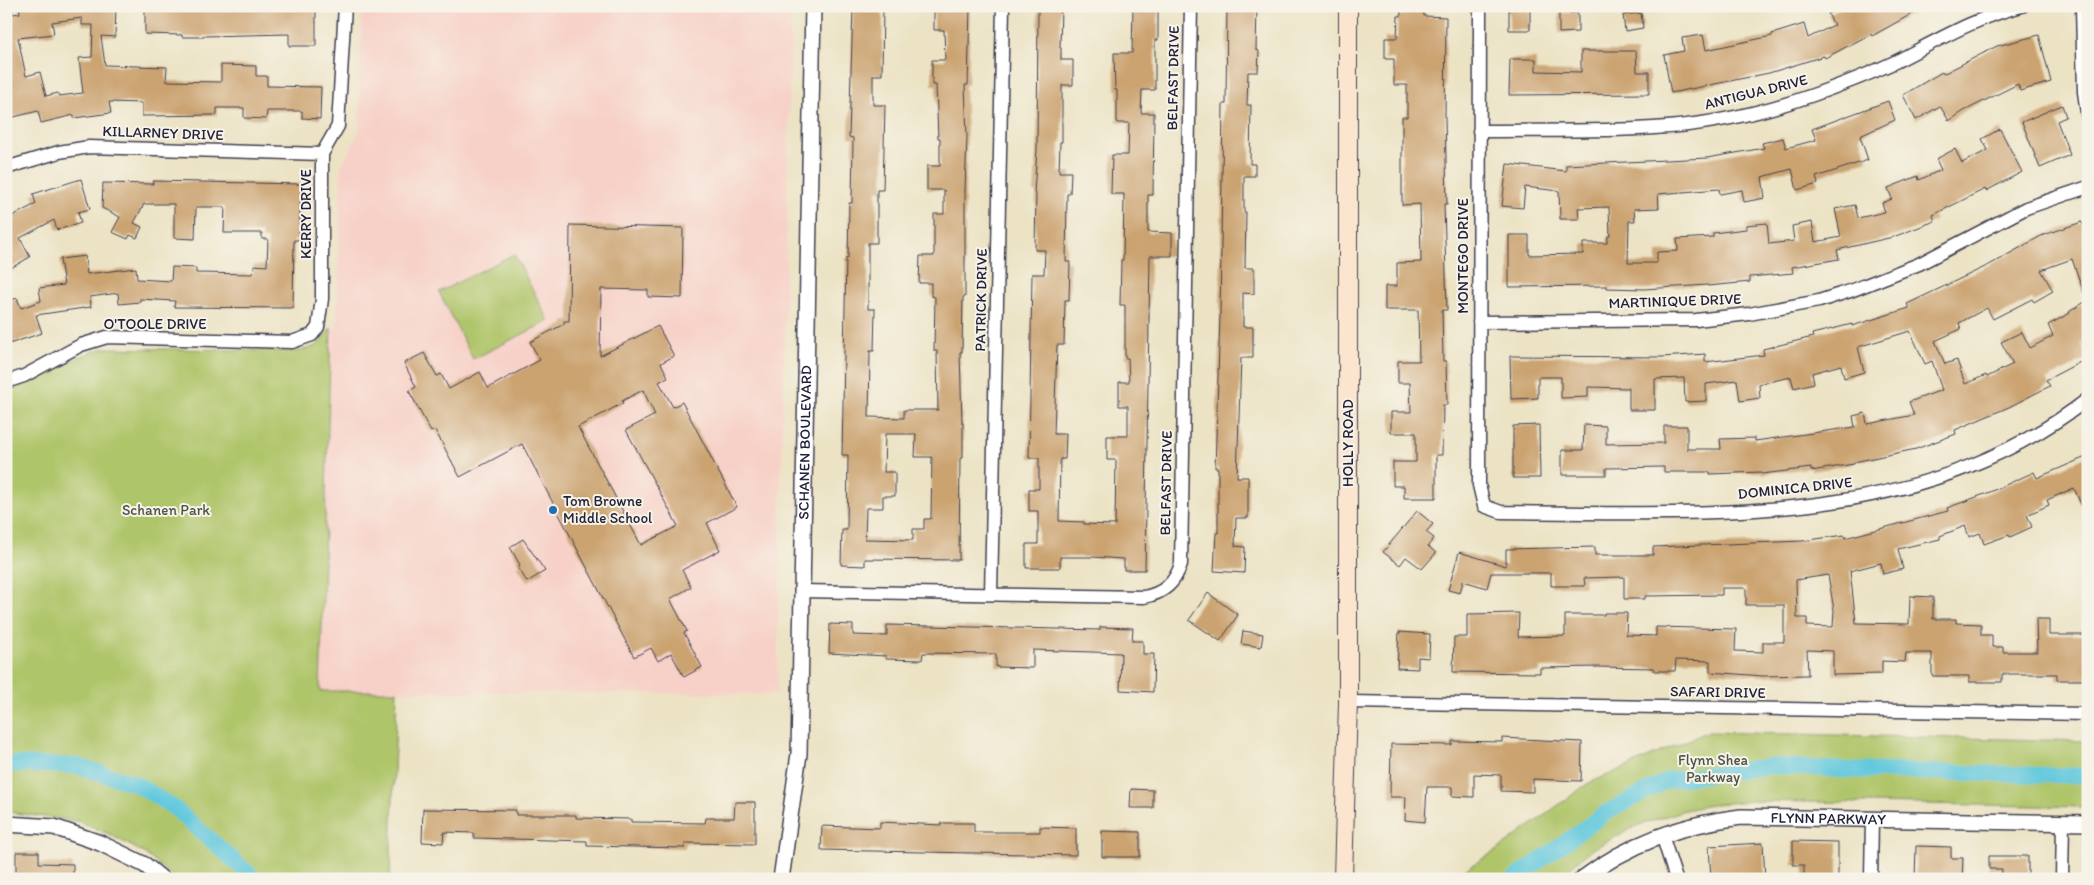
<svg xmlns="http://www.w3.org/2000/svg" width="2094" height="885" font-family="Itim,sans-serif">
<rect width="100%" height="100%" fill="#f7f3e8"/>
<filter id="ink" filterUnits="userSpaceOnUse"><feTurbulence type="fractalNoise" baseFrequency=".02" numOctaves="2"/><feDisplacementMap in="SourceGraphic" scale="10" xChannelSelector="R" yChannelSelector="G"/><feConvolveMatrix kernelMatrix="1 2 1 2 8 2 1 2 1" color-interpolation-filters="sRGB"/></filter>
<filter id="wash" filterUnits="userSpaceOnUse"><feTurbulence type="fractalNoise" baseFrequency=".0096" numOctaves="4" result="noise"/><feDisplacementMap in="SourceGraphic" scale="20" xChannelSelector="R" yChannelSelector="G"/><feGaussianBlur stdDeviation="1.12" result="paint"/><feColorMatrix in="noise" values="0 0 0 0 0 0 0 0 0 0 0 0 0 0 0 0 0 1.4 0 .05"/><feComposite in="paint" operator="in"/></filter>
<g filter="url(#wash)">
<rect width="100%" height="100%" fill="#ece3c5"/>
<path fill="#f7d1c8" d="M362,6H791L777,694L320,691L331,328L337,329L341,166L359,132Z"/>
<path fill="#afc569" stroke="#687452" d="M514,254L549,321L473,359L439,292Z
M331,328L320,691H397L390,879H176L144,853L109,834L77,821L6,812V392C41,381 69,357 104,348L300,351L316,346Z
M1707,732L2088,741V807L1753,801L1716,804L1685,810L1634,827L1591,850L1556,879H1443L1461,872L1500,848L1587,784Z"/>
<g fill="none" stroke-linecap="round" stroke-linejoin="round">
<path stroke="#60c8dd" stroke-width="16" d="M6,764L77,766L136,784L173,807L255,879
M1514,879L1607,812L1668,780L1773,766L1844,770L2088,776"/>
</g>
<g id="blocks">
<path fill="#cba371" fill-rule="evenodd" d="M19,6H116L115,37L101,36L105,65L167,67L166,81L221,82V65L256,66V76H267V86L321,87L320,119L302,118V111H267L266,119L244,118V108H217V115L142,116V103L109,102L111,113L74,118V115L41,123L38,111L6,119V9L12,8L13,14L20,13ZM82,18V25H93L92,57L79,58L83,93L59,96L58,93L46,96L40,72L26,76L18,38L54,34L52,22Z
M145,6H316V46H289V34L204,36V37H182V35L145,34Z
M853,6H883L882,75H873V105H885L883,190H877V243H868V309H875L874,351H870L869,417L904,418V410H938L937,351H934L935,297L931,296V283H919L920,256H934V214H944V190H927V166H940V138H938L936,85H932V60H945L944,30H934V6H970L968,85H965L967,137L965,190V297H963L962,352H960L962,423H963V458H960L959,560L865,559V566L841,565L842,530H847L848,455H842L846,258H848L849,203H852L853,138L849,137ZM885,434H916L915,457H932L931,519H924V529H913V540L865,539L866,508H883V496H895V472H884Z
M1038,6H1061L1060,48H1061V60H1073V85H1062V142H1060L1059,172H1071L1070,194H1067L1066,262H1070L1069,300H1065L1064,345H1057L1054,434H1066L1065,459H1060L1059,521L1084,522V524L1115,525L1116,460H1107V436H1128V406H1119V382H1129L1128,358H1125V305H1120L1121,260H1123L1124,194H1111L1112,155H1128L1129,123H1117V90H1115L1114,53H1132L1133,6H1158V40H1155V90H1142L1141,113H1154L1153,195H1148V232L1172,233V256H1150L1145,570H1124V559L1092,557H1060V568H1026V544H1038V511H1029V489H1039V458H1029L1032,274H1044L1045,250H1035L1036,192H1034L1037,150Z
M1227,6H1257L1256,50L1259,51L1258,72H1248L1247,105H1251L1250,164H1255V176H1244V212H1246L1245,268H1254V294L1243,293V327H1253V358H1241L1237,477H1248V518H1236L1235,546L1245,547L1244,573L1214,571L1216,533H1218V468H1215L1220,316L1223,104H1226Z
M1401,6H1423L1424,16L1446,17L1445,117L1447,204H1444L1447,310H1442L1443,361H1446L1447,405H1443L1442,455H1436V498H1404V486H1393V462H1416V433H1391V412H1411L1410,383H1398V361H1419L1418,310H1385V286H1397V263L1421,262L1420,204L1402,205V117H1407V85H1394V59H1385V38H1397L1398,16H1401Z
M1509,6H1530V30H1509Z
M1844,6H1926L1872,36L1871,34L1825,58L1824,56L1769,73L1671,93L1664,55L1684,51L1682,38L1703,35L1706,50L1772,36V34L1804,24L1808,38L1834,25L1828,14Z
M1559,13H1578V32L1559,33Z
M1641,13L1643,28L1625,31L1623,15Z
M2039,35L2051,82L2020,91L2018,84L1964,111L1949,121L1940,106L1916,120L1903,95L1942,72L1943,74L1997,46Z
M1581,51H1636L1637,72H1649V94L1509,95L1510,59H1536V71L1581,72Z
M1888,101L1895,120L1860,136L1868,160L1816,177L1818,184L1797,190L1792,169L1762,177L1765,198L1744,202L1742,190L1720,194L1719,189L1658,194L1659,208L1634,209L1635,221H1629L1628,263H1657V252L1678,251L1677,239L1713,237V233L1746,229V225L1767,223L1769,244L1794,241L1792,226L1812,222L1815,242L1841,237L1835,209L1855,205L1858,218L1885,212L1882,203L1892,199L1888,188L1918,176L1919,180L1941,170L1936,159L1955,149L1962,163L1988,150L1982,139L2000,129L2022,172L1986,191L1985,189L1933,215L1935,221L1893,237L1837,250L1839,259L1792,267L1793,273L1750,277V282L1708,286V285L1644,289L1607,288V286L1509,287V235H1529V255L1583,254V243H1607L1608,236H1610L1609,207L1578,208L1579,219H1560L1559,191L1525,187L1523,208L1502,206L1507,164L1566,171V165L1707,158L1764,148L1762,143L1783,138L1786,148L1816,140L1812,129Z
M2062,105L2066,117L2057,121L2070,155L2040,168L2022,122Z
M81,179L90,209L78,212L81,223L57,230L54,220L20,238L30,257L11,268L6,260V219L36,204L33,194Z
M153,181L301,184L299,240H294L293,308L174,307L175,301L140,299V302L119,304L118,293L90,297L91,307L36,315L42,333L6,345V302L17,298L21,308L41,301L39,288L64,285L60,259L85,256L87,274L136,268L137,279L171,281L172,267L196,268V273L253,274L254,265L267,266L268,239H262V233H224L225,207H196L195,239L174,238V204H144L134,223L142,227L137,238L130,235L128,239L112,232L120,217L102,208L103,183L153,184Z
M2082,222L2088,239V299H2086L2072,259L2041,270L2053,291L2034,302L2032,299L1993,319L1987,308L1959,323L1961,329L1935,341L1945,364L1957,360L1965,384L1986,375L1987,377L2013,364L2001,342L2022,332L2030,348L2053,336L2048,325L2070,313L2069,312L2088,300V339L2081,343L2088,358L2046,380L2050,386L2009,407L1955,430L1956,434L1916,449L1854,462V464L1811,471V468L1762,474L1761,472L1710,474V472H1664V467L1606,468V475H1562V450H1583L1584,425L1606,426V444L1664,443V426H1687V449H1721L1720,439L1755,438V441L1855,427L1853,416L1865,413L1867,424L1914,415L1909,402L1942,390L1932,361L1925,364L1910,331L1858,347L1864,372L1844,378L1841,365L1812,373L1814,383L1794,388L1791,377L1759,384L1760,398L1740,401L1737,380L1706,384V401L1685,402L1684,378L1655,379V410H1629V388L1588,387V397L1561,398V377H1538V398L1511,399L1510,356L1662,357L1705,354V362L1764,355L1763,349L1813,337L1812,334L1852,324V326L1909,308L1907,304L1989,265L2041,236Z
M570,225L683,228L682,298L648,297V290L601,289L600,356L658,326L674,356L661,363L668,377L659,382L673,407L682,402L737,507L707,523L720,550L682,570L691,587L670,599L687,631L684,633L702,667L684,677L671,653L658,661L651,648L634,657L522,444L460,477L435,430L431,432L409,391L416,387L404,363L424,353L437,376L441,374L449,389L480,372L488,388L540,360L530,342L564,324V321H569ZM643,390L655,415L626,430L678,526L641,545L578,427L623,403L622,401Z
M1539,425L1540,478H1513V426Z
M2088,456V521L2074,488L2047,500L2049,505L2027,515L2032,527L2010,537L2009,535L1984,544L1980,533L1969,537L1965,526L1940,536V539L1898,549L1903,569L1883,574L1881,563L1850,571L1856,623L1909,624L1910,596L1933,597V619H1956V623L1981,624V635H1992V647H2003V652H2037L2036,619H2049V635H2088V680H2057V674H2002V682H1969V676H1932V653H1906L1905,662L1882,661V674L1833,675V651L1807,650L1808,675L1763,676L1710,672V661L1676,660L1675,671H1654V668L1597,667L1540,668V673L1453,672L1454,637H1467V614L1519,613L1518,637L1565,636V615H1604V613H1627L1626,635L1656,636V627L1736,629L1735,651L1763,652V642H1784V605H1746V588H1722V595L1645,596V599H1624V577L1584,578L1585,586H1551V573H1491L1487,588L1463,581L1460,593L1448,590L1459,552L1506,566V549L1595,547V555H1653V547L1802,541L1844,535L1845,538L1948,511L1947,508L1990,492L2034,472L2037,478ZM1828,575L1834,610L1833,627L1807,626V618H1797L1796,580Z
M1417,511L1433,524L1426,532L1434,538L1428,546L1436,553L1422,569L1406,557L1400,565L1383,552Z
M523,539L545,571L527,582L518,567L520,565L510,547Z
M1208,593L1238,615L1220,641L1189,620Z
M830,624L853,625V635L887,636V625L1100,630V627L1133,628L1132,641H1143V654H1154L1153,692L1120,690L1121,653L1033,650V668L996,667V654L923,653L922,660L886,659V656L829,653Z
M1243,631L1263,634L1261,647L1241,644Z
M1399,632L1430,634L1429,658L1418,657V669L1397,668Z
M1502,738L1582,742L1581,781L1533,779V792L1501,791V775L1474,774V797L1452,796V787H1427L1425,822L1405,820L1406,797H1390L1391,744L1452,745V741L1502,742Z
M1131,789L1153,790V808H1130Z
M735,802H755V844L685,843V848L587,846V841L474,838V833L444,832L443,843L422,842L423,809L516,810V815H576V818L631,819V822L705,823L706,818H734Z
M880,822L941,825V823H974V832H1040V827L1076,828V855L821,850L822,826L880,828Z
M1102,831L1140,832V857H1102Z
M1793,841L1838,842V879H1804V865H1793Z
M1763,843L1765,878L1711,879L1709,846Z
M1916,846L1951,847V858H1963L1962,879H1915Z
M16,852H39V863L73,864V879H16Z
M1989,856H2028V879H2001L2002,869H1989Z"/>
</g>
</g>
<g filter="url(#ink)">
<use href="#blocks" fill-opacity="0" stroke="#403f50" stroke-width="1"/>
<g fill="none" stroke-linecap="round" stroke-linejoin="round">
<defs>
<path id="minor" d="M1480,6L1479,485L1484,506L1501,512C1704,513 1917,531 2088,399
M2082,6L2084,92L2088,120
M1479,131C1537,130 1596,132 1654,128C1707,125 1762,113 1813,95C1841,85 1870,74 1897,61C1938,40 1977,17 2022,6
M6,168L59,152L89,147L322,154
M1479,322L1696,320L1749,314L1819,301L1853,290L1919,264L2026,208L2088,187
M6,382L24,376L81,345L107,337L292,342L312,335L318,327L322,299V154L338,126L345,6
M801,591L1144,597C1164,593 1175,583 1181,564L1191,6
M991,594L1003,6
M1348,702L2088,714
M1662,835L1676,879
M1871,879L1872,819
M2062,879L2063,822"/>
<g id="tertiary">
<path d="M6,824L54,827L100,843L145,865L162,879"/>
<path id="s1" d="M781,879L799,754L813,6"/>
<path id="s2" d="M1582,879C1630,843 1682,824 1741,817L2088,823"/>
</g>
<path id="secondary" d="M1343,879L1348,702V6"/>
</defs>
<use href="#minor" stroke="#403f50" stroke-width="15"/>
<use href="#tertiary" stroke="#403f50" stroke-width="18"/>
<use href="#secondary" stroke="#403f50" stroke-width="20"/>
<use href="#minor" stroke="#fff" stroke-width="12"/>
<use href="#tertiary" stroke="#fff" stroke-width="15"/>
<use href="#secondary" stroke="#fbe5cf" stroke-width="18"/>
</g>
</g>
<circle fill="#1f6fb2" stroke="#f7f3e8" stroke-width="2" cx="553" cy="510" r="5"/>
<g text-anchor="middle" stroke-width="4" stroke-linejoin="round" paint-order="stroke">
<g font-size="15" fill="#22223b" stroke="#f7f3e8">
<text transform="translate(1173 78) rotate(-89)" y="5">BELFAST DRIVE</text>
<text transform="translate(1756 92) rotate(-14)" y="5">ANTIGUA DRIVE</text>
<text transform="translate(163 133) rotate(2)" y="5">KILLARNEY DRIVE</text>
<text transform="translate(306 214) rotate(-90)" y="5">KERRY DRIVE</text>
<text transform="translate(1463 256) rotate(-90)" y="5">MONTEGO DRIVE</text>
<text transform="translate(981 300) rotate(-89)" y="5">PATRICK DRIVE</text>
<text transform="translate(1675 301) rotate(-2)" y="5">MARTINIQUE DRIVE</text>
<text x="155" y="329">O'TOOLE DRIVE</text>
<text dy="5" stroke="none"><textPath href="#s1" startOffset="438">SCHANEN BOULEVARD</textPath></text>
<text transform="translate(1348 443) rotate(-90)" y="5">HOLLY ROAD</text>
<text transform="translate(1166 483) rotate(-89)" y="5">BELFAST DRIVE</text>
<text transform="translate(1795 488) rotate(-6)" y="5">DOMINICA DRIVE</text>
<text transform="translate(1718 692) rotate(1)" y="5">SAFARI DRIVE</text>
<text dy="5" stroke="none"><textPath href="#s2" startOffset="260">FLYNN PARKWAY</textPath></text>
</g>
<g font-size="15" fill="#22223b" stroke="#f7f3e8" text-anchor="start">
<text x="563" y="506">Tom Browne<tspan x="563" dy="17">Middle School</tspan></text>
</g>
<g font-size="15" fill="#4c5349" stroke="#f7f3e8">
<text x="166" y="515">Schanen Park</text>
<text x="1713" y="765">Flynn Shea<tspan x="1713" dy="17">Parkway</tspan></text>
</g>
</g>
<rect width="2094" height="885" fill="none" stroke="#f7f3e8" stroke-width="25"/>
</svg>
